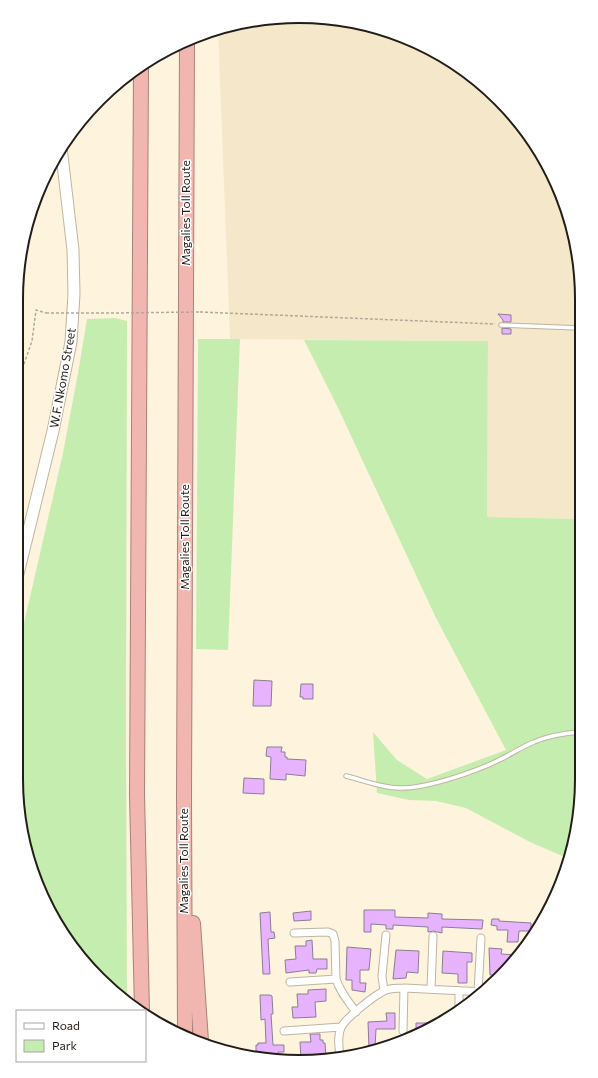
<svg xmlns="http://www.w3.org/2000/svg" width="598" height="1078" font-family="Commissioner,sans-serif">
<rect width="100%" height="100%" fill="#fef4de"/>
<path fill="#f4e7ca" d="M281,17L336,18L390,31L441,54L499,99L534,142L567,208L580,262V519L487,517L488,341L230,339L218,29L226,26Z"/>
<path fill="#c6edb0" d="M115,318L127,321L126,726L127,1000L74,951L31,870L16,779V658L63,453L78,373L87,319Z
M198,339H240L228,650L196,649Z
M304,340L488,341L487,517L580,519L581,797L569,859L530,842L466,808L436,801L409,800L377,793L373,732L397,760L427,779L506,750L436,618L339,410Z"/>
<path fill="#e7b3ff" stroke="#8a7e90" d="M498,314L511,315V322H503V320Z
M502,328L511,329V334H502Z
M254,680L272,681L271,706H253Z
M301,684H313V699H303V697H300Z
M267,747H282L281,752H285V757H287V759L306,760L305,776L286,774V780L270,779L271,757L266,756Z
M244,778L264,779V794L243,793Z
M364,910H395V917L428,918V913L442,914V919L483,920L482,929L442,927V933L433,931L428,932V927L393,925V929H386V925L371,924V932H364Z
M311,911V920L294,921L293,913Z
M270,912L271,932H274L275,938L268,939V940L270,974H263L260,913Z
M492,919H499V921L531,923V931H519L518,942H507L508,930H497V926L491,925Z
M312,940L313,959H327V969H317L316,973H309V970L286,973L285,960L296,959L295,946H306V941Z
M347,947L371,949L369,970H360V983H366L365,992L352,990V980H346Z
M489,948L502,949L501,954L516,955L499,975H490Z
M396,950L419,951L418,973L407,972L406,978L393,979Z
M443,951L472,953V962H467V983H458V974L442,973Z
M326,989V1001L315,1002L316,1017L293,1018L292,1007H298L297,994H308V990Z
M260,995H270L272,996L273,1014H271L273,1045H284V1052H278V1058L256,1055V1045H258V1043H266L265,1019L261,1020Z
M386,1013H395V1029H376L375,1048H369L368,1022L387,1021Z
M416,1023H436L423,1031H416Z
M310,1034H320V1040H323V1043H325L326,1059L317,1061L301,1060L300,1042H311Z"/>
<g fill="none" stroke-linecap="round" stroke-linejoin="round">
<defs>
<path id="service" d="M501,325L580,328
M346,776C363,780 381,788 399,788C425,789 475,772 499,760C510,755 521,747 534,742C548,736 565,733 581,732"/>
<path id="minor" d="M294,933L328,932L333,934L335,941L336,979C340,992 348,1001 356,1012
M290,982L336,979
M431,989L433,936
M384,991L382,976L386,935
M478,992L481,938
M459,1008V991
M284,1031L341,1027
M403,1031L404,988
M340,1056C339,1047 337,1037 341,1028C344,1019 376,994 386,990C392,988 398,988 404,988L485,992"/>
<path id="secondary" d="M16,582L53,431L71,342L74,294L73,250L61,147"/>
<path id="motorway" d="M141,66L137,795L142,1011
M193,923L201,1041
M185,1034L184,797L187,40"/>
</defs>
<use href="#service" stroke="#beb5a0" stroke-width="5.5"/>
<use href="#minor" stroke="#beb5a0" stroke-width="9"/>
<use href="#secondary" stroke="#beb5a0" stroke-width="13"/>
<use href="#motorway" stroke="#a9817a" stroke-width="16"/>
<path stroke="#b0a898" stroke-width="1.5" stroke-dasharray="3 2" stroke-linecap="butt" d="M200,312L495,324
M16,377L24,364L32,341L36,310L46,313"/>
<use href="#service" stroke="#fff" stroke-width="3.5"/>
<use href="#minor" stroke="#fff" stroke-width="7"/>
<use href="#secondary" stroke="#fff" stroke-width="11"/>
<use href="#motorway" stroke="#f1b6b0" stroke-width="14"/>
<path stroke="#b0a898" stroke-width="1.5" stroke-dasharray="3 2" stroke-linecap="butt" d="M46,313H115L200,312"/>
</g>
<g text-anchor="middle" stroke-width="3" stroke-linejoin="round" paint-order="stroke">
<g font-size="12" fill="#221e17" stroke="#fff">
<text transform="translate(186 213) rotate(-90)" y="4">Magalies Toll Route</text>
<text transform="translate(63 378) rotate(-80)" y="4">W.F. Nkomo Street</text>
<text transform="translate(185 537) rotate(-90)" y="4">Magalies Toll Route</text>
<text transform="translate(184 861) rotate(-90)" y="4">Magalies Toll Route</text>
</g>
</g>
<path d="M0 0H598V1078H0ZM299 23H299A276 276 0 0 1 575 299V779A276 276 0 0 1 299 1055H299A276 276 0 0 1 23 779V299A276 276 0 0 1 299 23Z" fill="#fff" fill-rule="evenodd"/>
<path fill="none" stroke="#221e17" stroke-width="2" d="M299 23H299A276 276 0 0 1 575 299V779A276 276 0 0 1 299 1055H299A276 276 0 0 1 23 779V299A276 276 0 0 1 299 23Z"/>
<rect x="16" y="1010" width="130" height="52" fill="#ffffff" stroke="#a7a5a2"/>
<rect x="24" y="1023" width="20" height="6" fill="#ffffff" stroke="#a7a5a2"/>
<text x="52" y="1030" font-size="12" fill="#221e17">Road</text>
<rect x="24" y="1040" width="20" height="12" fill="#c6edb0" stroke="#a7a5a2"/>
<text x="52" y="1050" font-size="12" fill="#221e17">Park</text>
</svg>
